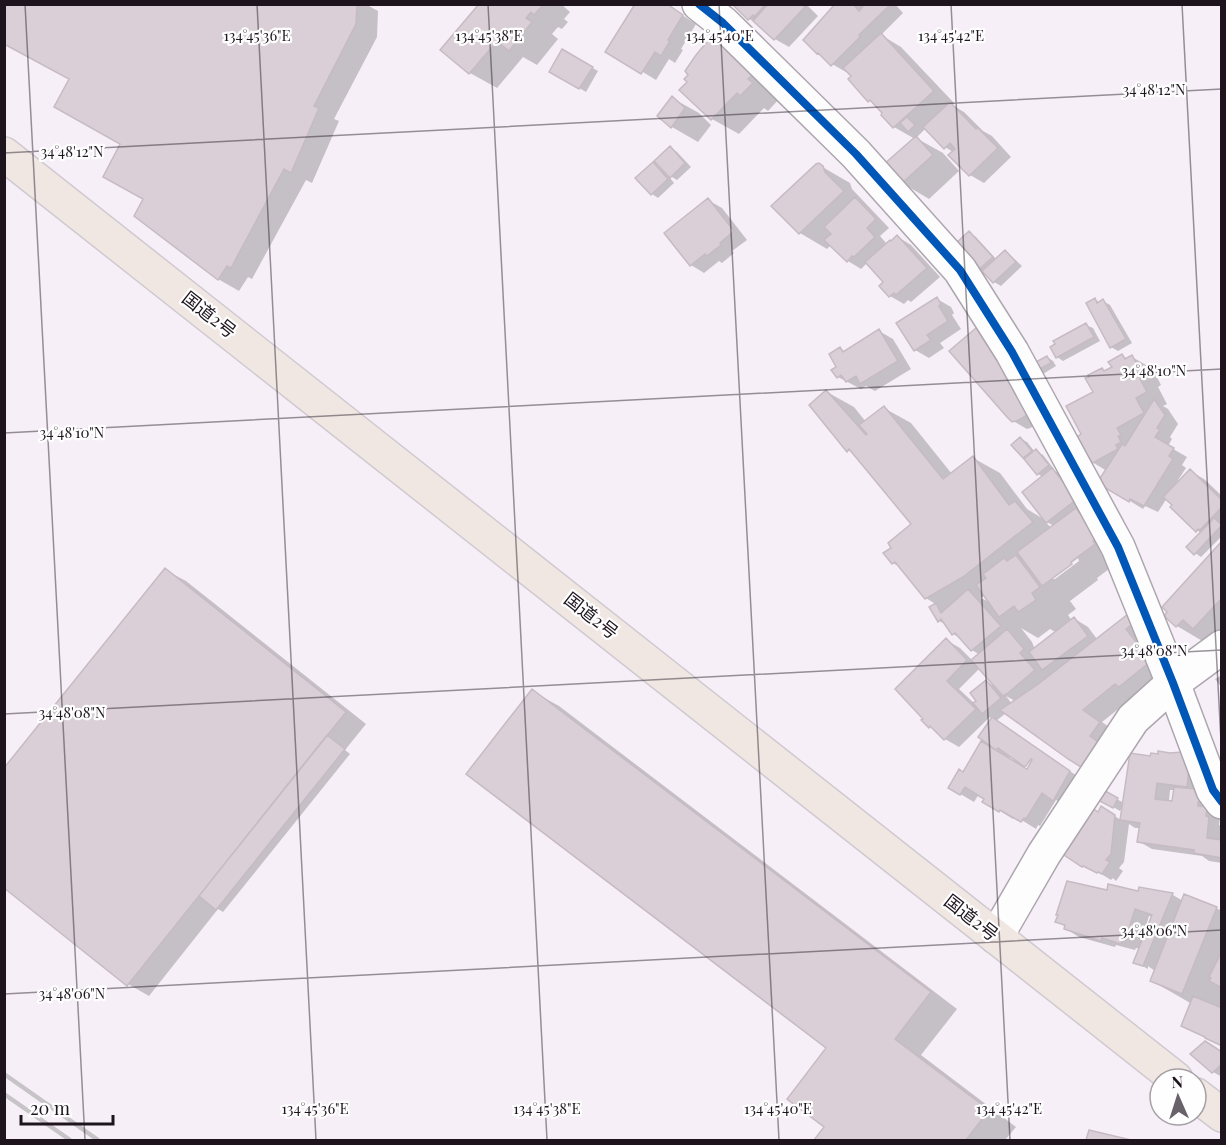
<svg xmlns="http://www.w3.org/2000/svg" width="1226" height="1145" font-family="'Playfair Display','Noto Sans JP',serif">
<rect width="100%" height="100%" fill="#f7eff8"/>
<path fill="#0003" fill-rule="evenodd" d="M4,4H370L369,6L378,11L377,37L334,119L339,121L312,183L306,180L252,279L248,277L239,291L218,279L122,144L71,79Z
M480,4H561L570,12L564,19L568,22L562,29L558,27L552,34L558,39L537,65L523,57L497,88L470,73Z
M665,4L696,24L681,49L683,50L675,63L669,59L656,80L608,51Z
M734,4H806L818,16L789,47L775,39L759,24L749,19Z
M837,4H895L903,13L881,35L901,47L954,103L952,105L964,112L983,131L992,136L1011,157L984,183L970,175L953,152L945,147L926,128L916,138L943,153L959,171L929,199L902,183L915,139L894,127L876,104L869,100L848,70L846,72L832,64Z
M743,49L779,99L768,111L764,108L739,134L712,119Z
M563,51L598,71L586,92L551,71Z
M672,98L699,113L711,125L698,142L672,127Z
M671,148L677,152L691,167L677,180L667,174L674,183L658,198L652,194L653,164L664,171Z
M819,165L850,183L852,189L889,228L880,236L887,244L898,237L911,245L940,277L911,302L908,300L904,304L890,296L885,282L867,263L861,269L848,261L831,245L827,249L800,233Z
M708,200L722,208L747,240L732,251L734,253L722,263L719,261L704,273L691,265Z
M969,233L976,237L997,260L1005,252L1011,256L1022,266L1001,286L994,282L985,273L983,275L976,271Z
M937,299L951,307L954,313L952,315L961,329L940,343L944,348L929,358L915,350Z
M1095,299L1100,303L1103,301L1110,305L1132,343L1118,351L1111,347Z
M1086,325L1093,328L1100,341L1063,361L1057,357Z
M977,328L1045,420L1033,427L1027,429L1013,421Z
M879,331L893,339L911,369L875,391L866,386L861,389L838,377L840,349L846,352Z
M1122,356L1128,359L1132,357L1153,369L1161,385L1158,387L1167,404L1163,406L1168,409L1178,424L1170,437L1172,439L1168,446L1187,457L1182,465L1186,468L1176,483L1177,484L1190,471L1204,479L1222,496V536L1201,557L1195,553L1201,533L1197,530L1167,498L1158,512L1145,506L1143,509L1099,482L1107,471L1092,462L1083,435L1102,369L1107,372L1114,368Z
M1047,357L1053,361L1056,366L1043,374L1037,370Z
M827,392L854,407L866,422L884,408L911,423L952,474L973,458L1000,473L1027,509L1045,520L1043,477L1038,474L1013,445L1021,439L1027,442L1035,452L1036,451L1043,455L1054,469L1053,470L1080,485L1121,560L1097,578L1098,580L1070,601L1076,609L1068,615L1072,621L1075,619L1088,627L1097,639L1132,613L1171,674L1136,695L1102,722L1120,735L1102,778L1068,758L1006,713L996,721L1083,780L1068,807L1056,800L1040,826L1038,825L1036,829L1015,816L1013,819L984,801L987,798L979,794L974,802L950,788L963,773L998,749L980,737L993,719L990,717L959,747L945,739L937,731L930,727L946,640L960,648L973,661L980,655L972,650L962,639L953,634L947,625L939,621L931,607L937,605L926,598L903,569L893,563V548L913,524L856,455L848,450L811,405ZM1045,521L1054,526L1051,528ZM1078,558L1079,561L1055,579H1050ZM985,595L991,603L981,598ZM1021,628L1038,638L1050,629L1057,633L1042,651L1034,647L1032,642ZM980,668L997,688L986,681L975,704L959,689ZM1006,696L1015,701L1012,704ZM1011,756L1030,757L1034,760L1027,771L1008,759Z
M1222,543V643L1221,644L1209,636L1204,642L1177,626Z
M165,570L186,581L366,724L345,750L350,754L223,912L218,909L149,996L128,984Z
M1222,675V688L1215,679Z
M532,691L559,706L957,1009L921,1055L1016,1127L1005,1140H816L826,1127L828,1048Z
M1181,753L1220,817L1219,825L1222,826V863L1209,861L1202,856L1152,849L1138,841L1140,828H1135L1129,824L1124,862L1119,868L1123,871L1116,881L1113,878L1111,880L1098,872L1097,873L1083,866L1098,813L1102,808L1121,820L1124,804L1120,811L1096,797L1100,790L1124,803L1152,758ZM1170,790H1175L1174,802H1169Z
M1140,888L1173,895L1183,901L1216,908L1222,911V1046L1183,1026L1192,1004L1152,981L1155,971L1148,966V969L1135,962L1140,949L1136,948L1135,950L1116,945L1115,947L1079,937L1066,929V927L1057,922L1108,892L1139,893ZM1149,916L1153,917L1145,936H1143Z
M1222,1052V1077L1213,1072Z
M1090,1132L1125,1140H1088Z"/>
<path fill="#dacfd6" stroke="#c6bbc2" stroke-width="1.5" d="M4,4H357L356,24L314,106L319,108L291,173L284,169L231,268L227,266L218,280L134,216L143,199L103,177L120,144L54,107L69,79L4,44Z
M479,4H541L542,6L534,15L531,12L526,18L532,22L509,51L497,41L469,74L440,50Z
M635,4H667L683,15L668,40L670,41L661,56L655,52L641,74L605,52Z
M732,4H766L754,17L753,15L748,20Z
M768,4H802L805,7L774,40L753,21Z
M835,4H853L859,11L865,4L890,5L859,35L860,37L831,66L818,53L817,54L803,40Z
M716,31L757,71L748,79L753,83L740,96L737,93L711,120L679,90L687,82L684,79L688,75L685,71L696,55Z
M881,33L934,91L893,128L881,115L882,113L870,100L868,102L848,79L851,76L843,68Z
M562,49L593,67L579,89L549,72Z
M672,96L685,108L671,128L657,116Z
M950,102L976,129L977,127L998,148L969,176L948,155L955,149L950,143L944,149L923,127Z
M907,117L915,125L908,132L900,123Z
M916,136L933,155L901,184L883,165Z
M670,146L685,163L670,178L654,161Z
M653,162L668,179L651,195L635,178Z
M819,163L823,166L825,172L844,191L799,234L771,206L816,164Z
M855,197L876,219L867,228L875,237L854,257L852,256L847,262L824,240L831,234L824,227Z
M708,198L734,231L720,243L721,245L707,256L705,254L690,266L664,233Z
M969,231L993,257L976,272L953,246Z
M897,235L927,268L896,295L894,293L889,297L879,286L883,282L865,262L890,240L891,241Z
M1005,250L1016,262L993,283L982,271Z
M937,297L941,304L939,306L948,321L927,335L931,340L914,351L896,323Z
M1095,298L1097,303L1103,299L1126,339L1110,348L1086,303Z
M1086,323L1094,337L1056,358L1050,347L1055,344L1053,341Z
M977,327L1007,368L1003,371L1011,379L1032,412L1019,420L1012,422L1007,417L949,351Z
M879,329L898,361L860,384L856,376L846,382L841,375L837,378L831,370L836,367L829,354L840,347L843,352Z
M1122,354L1125,359L1132,355L1142,373L1138,375L1147,392L1136,398L1144,413L1117,428L1121,435L1118,436L1121,442L1116,445L1118,449L1091,464L1077,437L1081,434L1066,406L1093,392L1085,378L1089,377L1088,375L1102,368L1104,371L1112,367L1108,362Z
M1047,356L1051,363L1036,371L1032,364Z
M826,390L866,435L867,434L859,425L884,406L943,479L973,456L1009,505L1015,501L1033,522L963,577L925,599L895,562L892,564L883,553L891,548L888,543L911,524L849,449L847,452L809,405Z
M1154,399L1165,415L1157,428L1160,430L1155,437L1174,448L1169,456L1173,459L1144,506L1130,499L1129,502L1097,483L1122,444L1125,446Z
M1020,437L1032,451L1023,458L1011,445Z
M1036,449L1049,465L1037,475L1024,459Z
M1052,468L1077,499L1046,523L1022,492Z
M1190,469L1222,500V507L1200,530L1198,529L1196,532L1170,507L1172,505L1163,497Z
M1076,508L1098,537L1093,541L1095,544L1071,562L1072,564L1042,586L1017,552Z
M1214,518L1222,525L1194,555L1186,547Z
M1222,541V598L1193,629L1183,620L1176,627L1164,616L1167,612L1162,607Z
M1016,555L1040,587L1032,593L1036,600L1018,612L1014,606L999,617L976,585L986,578L983,574L1004,558L1007,561Z
M165,568L346,712L127,986L4,888V768Z
M968,589L1001,626L971,651L955,633L952,635L941,619L938,622L929,607L936,603L941,613Z
M1132,611L1136,621L1126,629L1151,661L1119,687L1115,684L1083,710L1100,722L1090,736L1098,742L1081,767L1068,759L1000,710L1037,685Z
M1074,617L1088,636L1042,670L1029,652Z
M1007,629L1024,649L1020,653L1035,670L1008,693L1003,696L971,660Z
M946,638L967,660L947,681L976,709L944,740L930,726L929,728L921,720L923,719L895,689Z
M986,680L1001,698L982,714L973,703L976,701L970,693Z
M532,689L931,992L895,1039L989,1110L966,1140H814L824,1127L787,1099L826,1048L466,774Z
M992,717L1070,771L1053,801L1042,793L1026,819L1024,818L1021,822L1000,810L999,812L982,802L984,799L965,787L960,795L948,788L959,769L963,772L981,741L1027,769L1032,760L1031,759L1025,767L998,748L996,750L978,737Z
M327,735L345,749L216,910L199,896Z
M1158,751L1170,753L1182,752L1189,769L1187,787L1157,783L1155,799L1172,801L1174,787L1196,789L1202,802H1198V806L1207,807L1206,816L1209,817L1207,838L1222,840V858L1194,853V850L1137,842L1140,823L1120,820L1130,753L1150,756L1151,753L1158,754Z
M1100,788L1118,798L1113,808L1094,798Z
M1088,805L1098,812L1101,806L1115,815L1111,854L1106,860L1110,862L1102,874L1098,872L1097,873L1083,866L1082,867L1058,851Z
M1067,881L1107,890L1108,884L1138,891L1139,887L1173,893L1143,966L1133,963L1152,915L1135,909L1125,942L1122,941L1121,944L1102,938L1101,941L1064,929L1065,925L1055,922L1058,915H1056Z
M1184,894L1217,907L1182,994L1150,981Z
M1222,951V988L1209,981L1211,978L1209,977Z
M1193,996L1222,1008V1042L1220,1045L1205,1038V1037L1181,1026Z
M1205,1041L1222,1052V1064L1212,1073L1190,1054Z
M1089,1130L1131,1140H1086Z"/>
<g fill="none" stroke-linecap="round" stroke-linejoin="round">
<defs>
<path id="street" d="M699,4L723,23L856,154L960,270L1012,352L1118,547L1173,683L1213,790L1222,802
M996,937L1044,854L1133,719L1173,683L1222,647"/>
<path id="highway" d="M4,154L1176,1079
M1196,1095L1222,1115"/>
</defs>
<use href="#street" stroke="#ada6af" stroke-width="36"/>
<use href="#highway" stroke="#cfcad0" stroke-width="36"/>
<use href="#street" stroke="#fefdfe" stroke-width="33"/>
<use href="#highway" stroke="#f0e7e3" stroke-width="33"/>
<path stroke="#c6c4c6" stroke-width="4.5" d="M4,1074L98,1140
M4,1094L70,1140"/>
<defs>
<path id="cycleway" d="M699,4L723,23L856,154L960,270L1012,352L1118,547L1173,683L1213,790L1222,802"/>
</defs>
<use href="#cycleway" stroke="#fefefe" stroke-width="11"/>
<use href="#cycleway" stroke="#0057b8" stroke-width="8"/>
</g>
<path fill="none" stroke="#1d141e" stroke-width="1.5" stroke-opacity="0.45" d="M25,4L85,1140M257,4L316,1140M488,4L547,1140M719,4L779,1140M951,4L1010,1140M1182,4L1222,760M4,153L1222,89M4,433L1222,369M4,714L1222,650M4,994L1222,930"/>
<g text-anchor="middle" stroke-width="4.5" stroke-linejoin="round" paint-order="stroke">
<g font-size="18" fill="#1d141e" stroke="#fefefe">
<text transform="translate(209 315) rotate(38)" y="6">国道2号</text>
<text transform="translate(591 616) rotate(38)" y="6">国道2号</text>
<text transform="translate(971 918) rotate(38)" y="6">国道2号</text>
</g>
</g>
<g font-size="15" text-anchor="middle" fill="#1d141e" stroke="#fefefe" stroke-width="4.5" stroke-linejoin="round" paint-order="stroke">
<text x="257" y="41">134°45'36"E</text>
<text x="489" y="41">134°45'38"E</text>
<text x="720" y="41">134°45'40"E</text>
<text x="951" y="41">134°45'42"E</text>
<text x="1154" y="95">34°48'12"N</text>
<text x="72" y="157">34°48'12"N</text>
<text x="1154" y="376">34°48'10"N</text>
<text x="72" y="438">34°48'10"N</text>
<text x="1154" y="656">34°48'08"N</text>
<text x="72" y="718">34°48'08"N</text>
<text x="1154" y="936">34°48'06"N</text>
<text x="72" y="999">34°48'06"N</text>
<text x="315" y="1114">134°45'36"E</text>
<text x="547" y="1114">134°45'38"E</text>
<text x="778" y="1114">134°45'40"E</text>
<text x="1009" y="1114">134°45'42"E</text>
</g>
<rect width="1226" height="1145" fill="none" stroke="#1d141e" stroke-width="12"/>
<g transform="translate(1178 1097) rotate(357)"><circle r="28" fill="#fefefe" stroke="#a4a0a4" stroke-width="1.5"/>
<path d="M0-4.5L10 22L0 15L-10 22Z" fill="#69616a"/>
<text y="-9" font-size="16" font-weight="bold" text-anchor="middle" fill="#1d141e">N</text>
</g>
<path d="M21 1115v9h92v-9" fill="none" stroke="#1d141e" stroke-width="3"/>
<text x="30" y="1115" font-size="18" fill="#1d141e" stroke="#fefefe" stroke-width="4.5" paint-order="stroke">20 m</text>
</svg>
